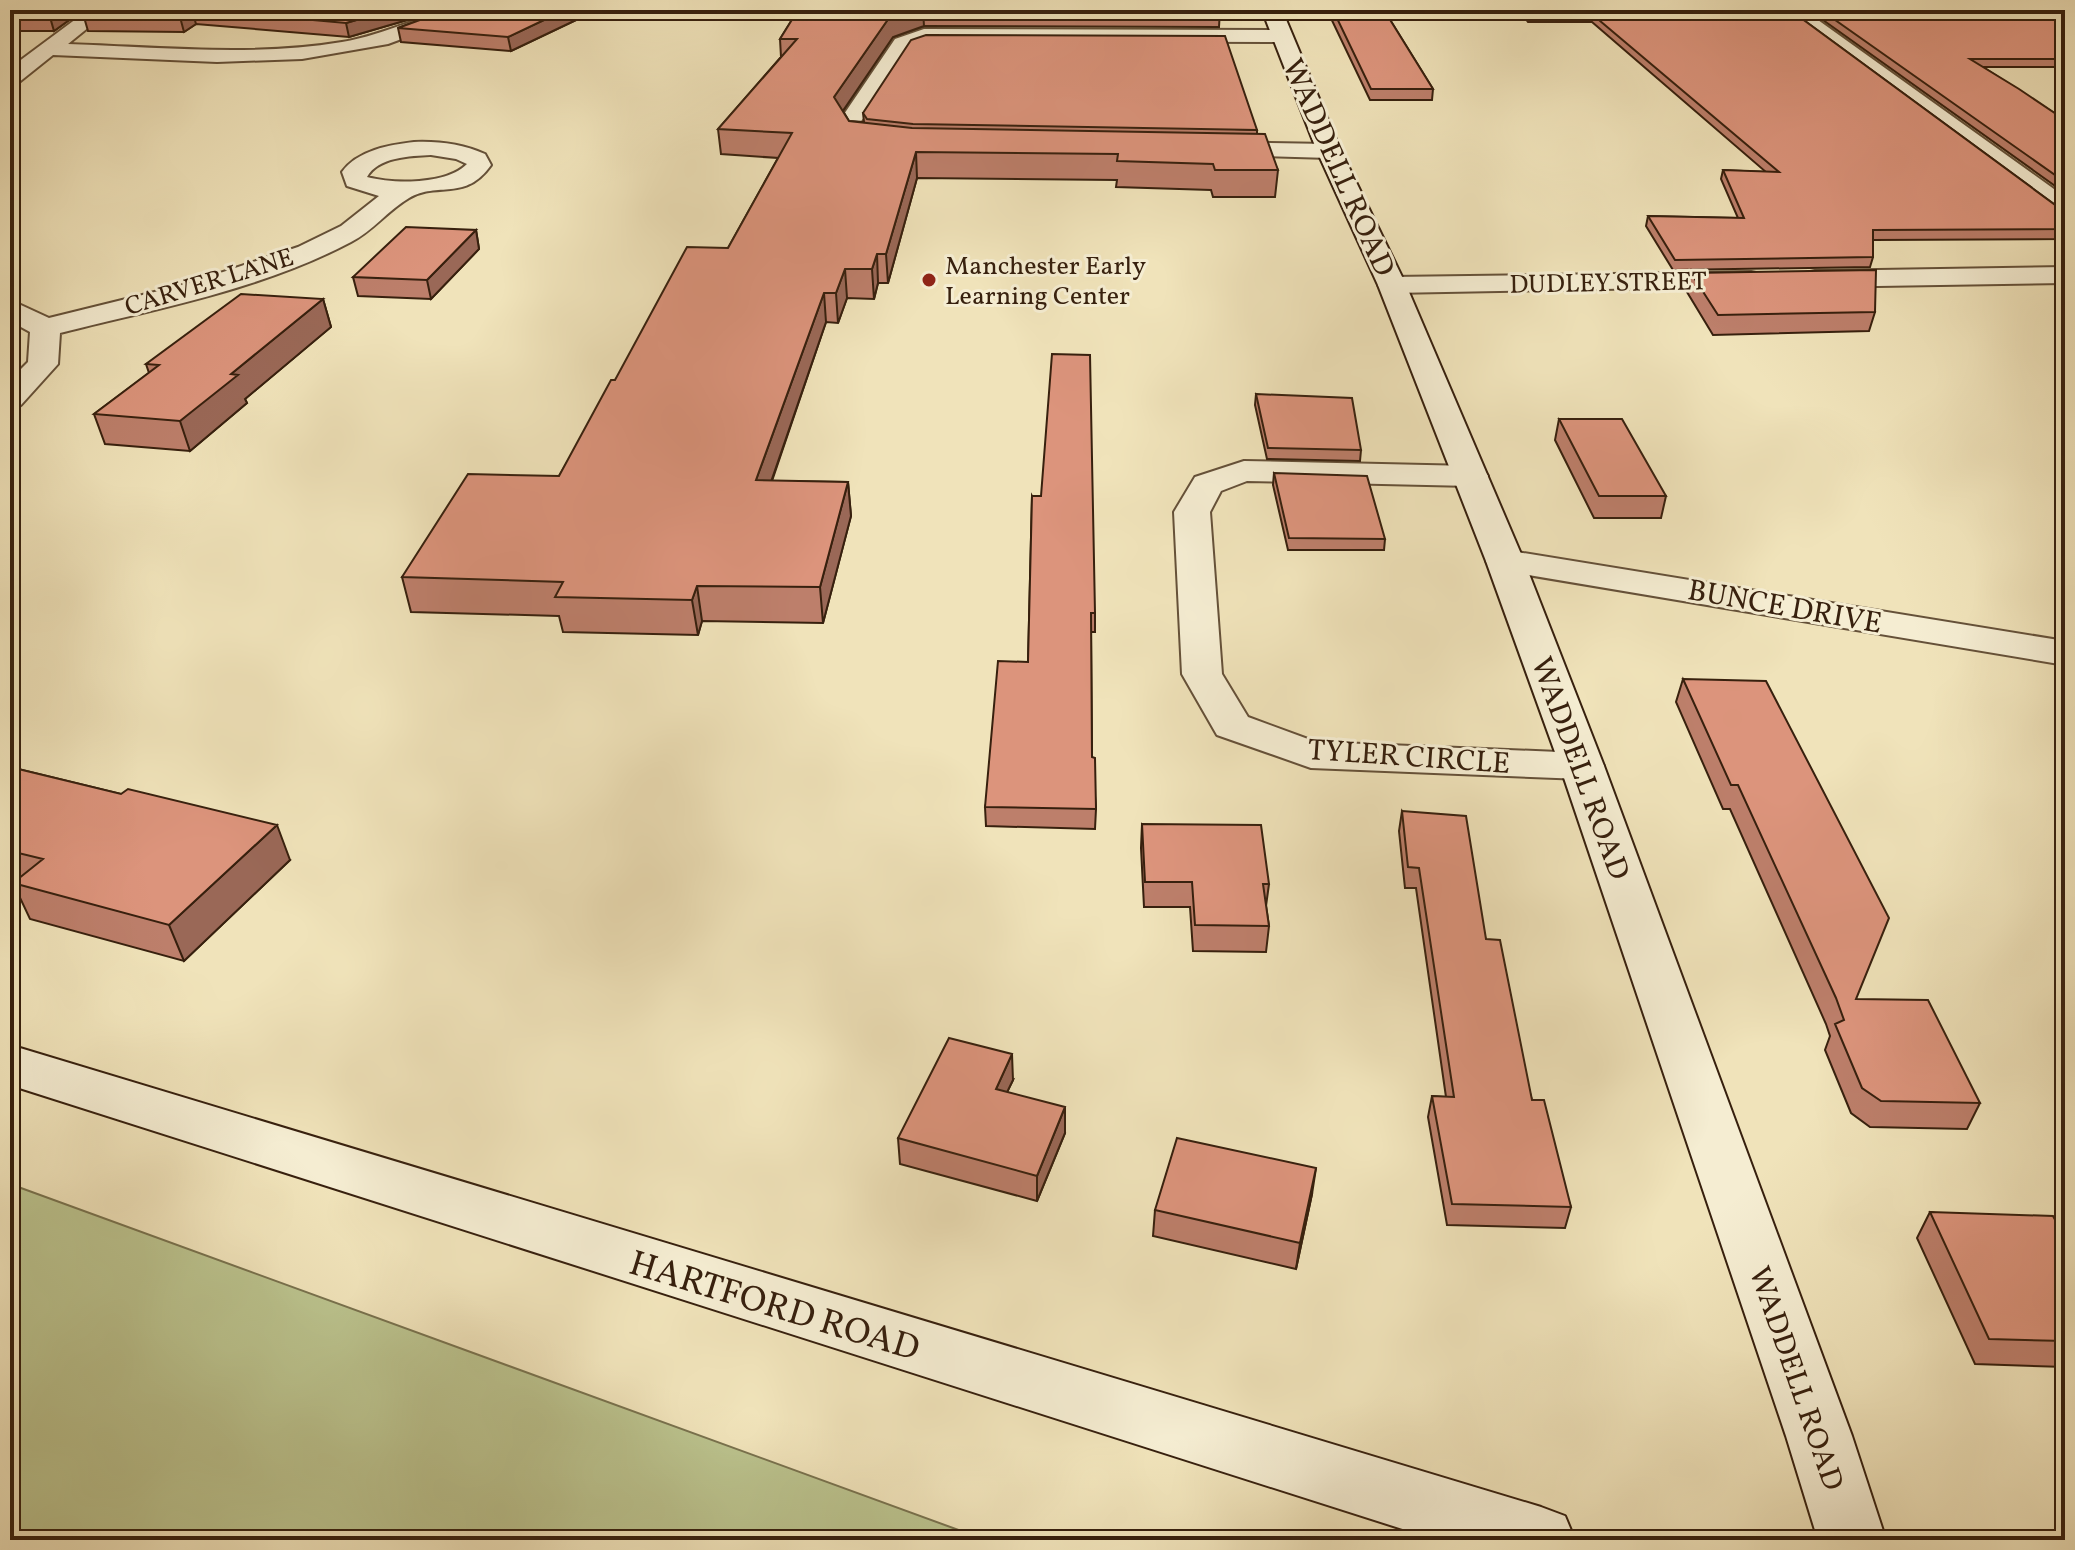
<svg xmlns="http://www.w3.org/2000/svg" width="2075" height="1550" font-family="Vollkorn,serif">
<rect width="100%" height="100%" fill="#f0e3ba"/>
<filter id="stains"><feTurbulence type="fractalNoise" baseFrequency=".0025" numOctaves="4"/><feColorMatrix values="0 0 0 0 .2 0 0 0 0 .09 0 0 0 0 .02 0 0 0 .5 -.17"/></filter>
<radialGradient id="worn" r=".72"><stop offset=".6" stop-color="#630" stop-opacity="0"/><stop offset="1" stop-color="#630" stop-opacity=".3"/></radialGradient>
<path fill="#bbc38e" stroke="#79724e" stroke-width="2" d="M10,1184L986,1540H10Z"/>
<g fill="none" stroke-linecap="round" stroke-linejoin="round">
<defs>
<path id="street" d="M88,10H110L68,44C159,47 252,57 342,42C387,35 427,10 472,10L469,14L388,44L302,59L217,62L53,55L18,83L10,84V68Z
M1782,10H1804L2065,197V217L2056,214Z
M924,29L1282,30L1292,36L1282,42L926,41L909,47L860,123L866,132L904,137L908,142L904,147L896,149L851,143L838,123L895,39Z
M414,142C439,141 462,144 485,154L491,165C465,202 438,181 409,198C388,210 373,231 351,242C260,290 158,308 60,333L58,364L21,405L10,408V380L28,362L30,332L10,321V300L49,318L187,284L298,247L341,226L379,196L347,186L342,172C358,150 389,145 414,142ZM431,155L456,159L467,164C446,185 394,184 367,177C378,157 410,156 431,155Z
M1209,142L1329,144L1337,146L1341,151L1337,156L1329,158L1201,154L1197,149L1201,144Z
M2065,267V283L1815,287L1805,285L1801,279L1805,273L1815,271Z
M1751,272L1761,274L1765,280L1761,286L1392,293L1382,291L1378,285L1382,279L1392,277Z
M1244,461L1471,466L1483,469L1488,476L1483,483L1471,486L1247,481L1221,491L1210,512L1222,674L1248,717L1316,742L1582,753L1597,757L1604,766L1597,775L1582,779L1311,768L1217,735L1182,674L1174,512L1195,477Z
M1505,550L2065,641V665L1492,569L1486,561L1492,553Z"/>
<path id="secondary" d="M1262,10H1282L1341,151L1406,285L1524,561L1604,766L1852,1436L1886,1540H1818L1786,1436L1560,766L1486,561L1378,285L1317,151Z
M10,1045L1541,1507L1565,1516L1575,1540H1437L10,1085Z"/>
</defs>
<use href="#street" stroke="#655139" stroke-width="4"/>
<use href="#secondary" stroke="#37200e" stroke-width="4"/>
<use href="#street" fill="#f5edd2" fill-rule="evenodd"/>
<use href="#secondary" fill="#f5edd2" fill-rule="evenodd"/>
</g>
<path fill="#bd7f6b" stroke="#37200e" stroke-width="2" d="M10,10H83L54,31H10Z
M93,10H597L511,51L401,42L398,28L447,10L438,11L349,37L196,24L184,32L88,31L84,17Z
M798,10H1220L1219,27L924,26L893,37L843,111L849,121L864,122L863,113L1257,130V134L1278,170L1275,197H1213L1211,190L1116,187L1117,180L917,178L888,283H878L874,299L847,298L838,323L826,322L772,481L848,482L851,516L823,623L702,621L698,635L563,632L559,616L411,612L402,577L559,476L615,380L728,248L778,158L721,154L718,129L781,57L780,39Z
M1327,10H1384L1433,89L1432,100H1370Z
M1519,10H1790L2058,207L2065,209V239L1873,240V257L1870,267L1673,270L1646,226L1648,216L1738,218L1721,179L1723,170L1766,172L1592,22H1528Z
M1809,10H2065V67H1983L2065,120V193Z
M476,230L479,249L431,299L358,296L353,277Z
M1691,273L1875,312L1869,331L1713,335L1687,292Z
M323,299L331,327L245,399L247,403L190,451L105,444L94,414L149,373L146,364Z
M1256,394L1361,450L1360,461L1267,459L1255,405Z
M1559,419L1666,496L1661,518H1594L1555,440Z
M1274,473L1385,539L1384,550H1288L1273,485Z
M1032,496L1095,613V632H1091L1092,757L1096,809L1095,829L986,826L985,807L1028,662Z
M1683,679L1856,999L1980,1103L1967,1129L1870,1127L1851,1113L1825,1050L1830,1036L1826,1024L1730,809H1723L1676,702Z
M10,767L121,794L290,860L184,961L30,919L13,883L14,882L10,881Z
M1402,811L1486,939L1532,1100L1571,1207L1565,1228L1447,1225L1428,1117L1432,1096L1446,1097L1416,888H1405L1399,831Z
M1142,824L1269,884L1266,906L1269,926L1266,952L1193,951L1190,907H1144L1141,848Z
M1013,1080L1007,1092L1065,1133L1037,1201L900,1164L898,1138Z
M1312,1194L1296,1269L1153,1236L1155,1210Z
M1930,1212L2065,1238V1367L1975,1364L1917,1238Z"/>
<path fill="#9a6857" stroke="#37200e" stroke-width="2" d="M59,10H83L54,31L50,17Z
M191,10H192L196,24L184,32L180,17Z
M391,10H447L438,11L349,37L346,23Z
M565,10H597L511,51L508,37Z
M906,10H923L924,26L893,37L836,121L834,97L891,15Z
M916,152L917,178L888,283L886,254Z
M476,230L479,249L431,299L427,280Z
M877,254L878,283L874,299L872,269Z
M845,269L847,298L838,323L836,293Z
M824,293L826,322L760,514L756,480Z
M323,299L331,327L245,399L247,403L190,451L180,421L231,374Z
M848,482L851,516L823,623L820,587Z
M697,586L702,621L698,635L692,600Z
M277,825L290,860L184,961L169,925Z
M1012,1054L1013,1080L996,1115V1089Z
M1065,1107V1133L1037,1201V1176Z
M1316,1168L1312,1194L1296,1269L1300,1243Z"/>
<path fill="#dc947c" stroke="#37200e" stroke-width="2" d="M10,10H59L50,17H10Z
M93,10H191L180,17H84Z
M199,10H391L346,23Z
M447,10H565L508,37L398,28Z
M798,10H906L891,15L834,97L849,121L912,128L1265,134L1278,170H1215L1213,164L1117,161L1118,154L916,152L886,254H877L872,269H845L836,293H824L756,480L848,482L820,587L697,586L692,600L555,597L563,582L402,577L468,474L559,476L611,380H615L687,247L728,248L792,133L718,129L797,39H780Z
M1333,10H1384L1433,89H1371Z
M1526,10H1790L2058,207L2065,209V229L1873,230V257L1675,260L1648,216L1744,218L1723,170L1779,172L1593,15L1529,14Z
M1821,10H2065V59H1970L2019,89L2065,120V182Z
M926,35L1225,36L1257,130L913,124L867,119L863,113L911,40Z
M406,227L476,230L427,280L353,277Z
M1876,270L1875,312L1718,315L1691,273Z
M241,294L323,299L231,374L238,375L180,421L94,414L159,365L146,364Z
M1052,354L1090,355L1095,613H1091L1092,757L1095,758L1096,809L985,807L998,661L1028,662L1032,496H1041Z
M1256,394L1352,398L1361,450L1268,448Z
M1559,419H1622L1666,496H1599Z
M1274,473L1367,476L1385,539L1289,538Z
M1683,679L1766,681L1889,918L1856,999L1928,1000L1980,1103L1881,1101L1862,1088L1835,1024L1844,1020L1836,998L1738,785H1731Z
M10,767L121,794L128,789L277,825L169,925L13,883L43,859L10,851Z
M1402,811L1466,816L1486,939L1500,940L1532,1100H1544L1571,1207L1452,1204L1432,1096L1454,1097L1419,868L1408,867Z
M1142,824L1261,825L1269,884H1263L1269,926L1195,925L1192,882H1145Z
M949,1038L1012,1054L996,1089L1065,1107L1037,1176L898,1138Z
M1177,1138L1316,1168L1300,1243L1155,1210Z
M1930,1212L2053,1216L2065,1238V1341L1989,1339Z"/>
<circle fill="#8f2418" stroke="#f5edd2" stroke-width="3" cx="929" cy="280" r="8"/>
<g text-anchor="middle" stroke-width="6" stroke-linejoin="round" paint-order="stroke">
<g font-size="26" fill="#37200e" stroke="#f5edd2" text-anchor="start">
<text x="945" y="274">Manchester Early<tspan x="945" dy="30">Learning Center</tspan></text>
</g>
<g font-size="26" fill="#37200e" stroke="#f5edd2">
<text transform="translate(209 281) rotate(-17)" y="9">CARVER LANE</text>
<text transform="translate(1608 282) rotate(-1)" y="9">DUDLEY STREET</text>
</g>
<g font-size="30" fill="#37200e" stroke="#f5edd2">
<text transform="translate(1339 167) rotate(66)" y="10">WADDELL ROAD</text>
<text transform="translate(1785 606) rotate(10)" y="10">BUNCE DRIVE</text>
<text transform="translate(1409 756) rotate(4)" y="10">TYLER CIRCLE</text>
<text transform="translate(1581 768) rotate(70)" y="10">WADDELL ROAD</text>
<text transform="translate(1797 1378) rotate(71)" y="10">WADDELL ROAD</text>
</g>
<g font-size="36" fill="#37200e" stroke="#f5edd2">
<text transform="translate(775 1304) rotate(17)" y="13">HARTFORD ROAD</text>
</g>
</g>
<rect width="2075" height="1550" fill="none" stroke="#f0e3ba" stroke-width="40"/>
<rect x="12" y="12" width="2051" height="1526" fill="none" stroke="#37200e" stroke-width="4"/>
<rect x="20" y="20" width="2035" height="1510" fill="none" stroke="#37200e" stroke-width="2"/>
<rect width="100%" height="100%" filter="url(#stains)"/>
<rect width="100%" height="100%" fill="url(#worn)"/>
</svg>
